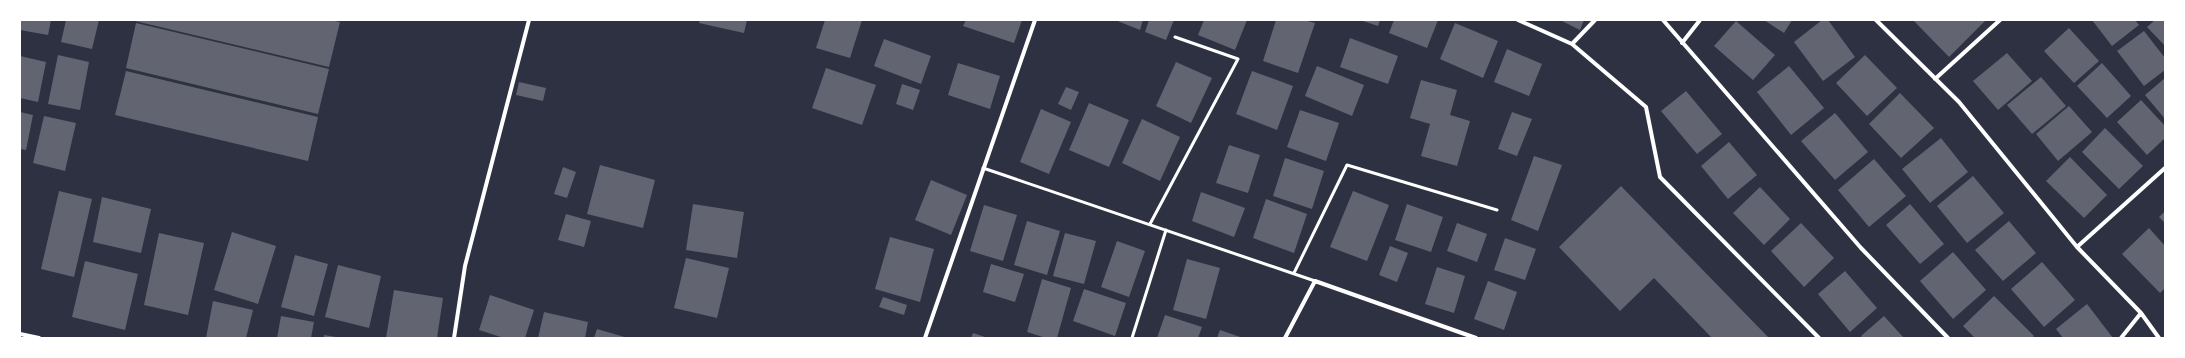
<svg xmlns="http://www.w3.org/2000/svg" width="2185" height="358" font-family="'Asap Condensed',sans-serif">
<rect width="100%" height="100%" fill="#2d3142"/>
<path fill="#626471" d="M20,20H51L48,35L20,30Z
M66,20H99L92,49L61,42Z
M330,20L340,22L329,67L135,21Z
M700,20H747L744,33L699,23Z
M825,20H862L850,58L816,48Z
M966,20H1022L1014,43L963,26Z
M1115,20H1143L1140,30Z
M1149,20H1174L1166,40L1145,32Z
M1204,20H1247L1235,50L1198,35Z
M1276,20H1304L1315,23L1298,73L1263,61Z
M1360,20H1380L1378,26Z
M1394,20H1438L1427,48L1389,33Z
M1560,20H1584L1580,30Z
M1764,20H1792L1784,33Z
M1822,20H1828L1855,57L1823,81L1794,42Z
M1913,20H1983L1985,21L1949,57Z
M2092,20H2135L2139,25L2112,46Z
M2155,20H2165V46L2147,27Z
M1736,21L1775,55L1753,80L1714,46Z
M136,23L329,69L318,114L126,68Z
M1455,23L1498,41L1483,78L1440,59Z
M2069,28L2099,61L2074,83L2044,51Z
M2144,31L2165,58V70L2144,86L2117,51Z
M1350,38L1398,56L1388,84L1340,67Z
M884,39L931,56L921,84L874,66Z
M1507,49L1542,64L1529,96L1494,82Z
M2007,53L2032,81L1998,110L1973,81Z
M58,55L89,62L80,110L48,104Z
M1865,55L1897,88L1867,116L1836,83Z
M20,56L46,62L38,102L20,98Z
M1176,62L1212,78L1191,123L1156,106Z
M958,63L1000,76L990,109L948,95Z
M2102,63L2131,96L2107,118L2077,86Z
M1317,66L1364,85L1352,116L1305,96Z
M1789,66L1824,108L1791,135L1757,92Z
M826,68L876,85L862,125L812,108Z
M126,71L318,117L308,161L115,115Z
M1252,71L1293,86L1277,130L1236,114Z
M2041,77L2066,106L2032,134L2007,105Z
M2165,78V119L2145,95Z
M1421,80L1457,90L1450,115L1470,121L1457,166L1421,156L1430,124L1410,118Z
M519,82L546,88L543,101L516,95Z
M902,84L920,90L913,110L896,104Z
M1066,87L1079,92L1071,110L1058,104Z
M1686,91L1722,134L1697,154L1661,111Z
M1900,93L1934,128L1901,158L1869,124Z
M2141,100L2165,126V138L2147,155L2117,122Z
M1089,103L1129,120L1109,167L1069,150Z
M2069,106L2092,132L2058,161L2036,134Z
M1041,109L1071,122L1049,174L1020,162Z
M1300,110L1339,123L1326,161L1287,147Z
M20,112L33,115L26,150L20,149Z
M1512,112L1532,119L1517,156L1498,149Z
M1835,113L1868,152L1835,180L1801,141Z
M44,116L76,123L65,171L33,163Z
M1142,119L1180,137L1160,181L1122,163Z
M2105,128L2143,166L2119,189L2082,152Z
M1941,138L1968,172L1930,203L1902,169Z
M1729,142L1757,175L1728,199L1701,166Z
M1229,145L1260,155L1248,193L1216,183Z
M1534,156L1562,165L1538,231L1511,220Z
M2070,157L2107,195L2084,218L2046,181Z
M1285,158L1324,171L1312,209L1273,196Z
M1874,159L1906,196L1869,227L1838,190Z
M600,165L655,180L643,228L587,214Z
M563,167L576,172L567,198L554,194Z
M1973,176L2004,213L1967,243L1937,206Z
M931,180L967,195L951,235L915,220Z
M1621,186L1769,338H1712L1654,278L1620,311L1559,247Z
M1760,187L1790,219L1764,245L1733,213Z
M59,191L92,199L74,277L41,269Z
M1353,191L1389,205L1367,261L1330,247Z
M1201,192L1245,208L1234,237L1192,221Z
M102,197L151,209L141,253L93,242Z
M1266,199L1307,214L1294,253L1253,238Z
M693,204L744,212L737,258L686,250Z
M1407,204L1443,217L1431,252L1395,240Z
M1910,204L1944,244L1920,264L1886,225Z
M984,205L1017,215L1003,261L970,251Z
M2165,211V223L2159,217Z
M566,214L591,221L584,247L558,240Z
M1027,221L1060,231L1047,275L1014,265Z
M2009,221L2036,253L2003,281L1975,250Z
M1457,223L1487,234L1477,262L1447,251Z
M1801,223L1834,258L1804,287L1771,251Z
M2149,228L2165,246V288L2160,293L2122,254Z
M232,232L276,246L258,304L214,290Z
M159,233L204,243L188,315L144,305Z
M1065,233L1096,241L1084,284L1053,276Z
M890,237L934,249L920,302L875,289Z
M1505,238L1536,249L1525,280L1494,270Z
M1117,241L1145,251L1129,297L1101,287Z
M1390,246L1408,253L1397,282L1379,275Z
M1953,252L1986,290L1953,319L1920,281Z
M295,255L328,264L314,316L281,307Z
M686,258L729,268L717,318L674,308Z
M1187,259L1220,268L1206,319L1173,310Z
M85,261L138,274L125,330L72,317Z
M2042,262L2075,300L2044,327L2011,289Z
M991,264L1024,274L1015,302L983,292Z
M338,265L381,276L369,328L325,317Z
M1437,267L1465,276L1454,313L1425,304Z
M1845,271L1877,308L1850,332L1818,294Z
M1042,279L1071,288L1057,338H1046L1027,332Z
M1488,281L1517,292L1504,330L1474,319Z
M1084,289L1126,303L1115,336L1073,321Z
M394,290L443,298L437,338H386Z
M490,295L534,310L525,338H504L479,330Z
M1994,296L2034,336L2032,338H1975L1963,326Z
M883,297L907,305L904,315L879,307Z
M213,301L253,310L246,338H206Z
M2087,304L2113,338H2063L2056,329Z
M544,312L588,322L585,338H538Z
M1165,315L1202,327L1198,338H1157Z
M281,316L314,322L311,338H277Z
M1884,316L1904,338H1862L1861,336Z
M597,329L628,338H594Z
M1220,330L1243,338H1217Z
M973,333L988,338H971Z
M324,335L336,337V338H324Z"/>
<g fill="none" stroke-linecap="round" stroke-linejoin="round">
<path stroke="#fff" stroke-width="3" d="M983,168L1315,281
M1150,224L1238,59L1175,37
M1294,273L1347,165L1497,210
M1132,338L1166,230"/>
<path stroke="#fff" stroke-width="4" d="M1518,20L1572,44L1646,107L1660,177L1819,338
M1663,20L1861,248L1948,338
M1876,20L1959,102L2077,247L2141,313L2159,338
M1682,43L1700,20
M1572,44L1595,20
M1935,79L2000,20
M2077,247L2165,168
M20,334L39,338
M454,338L465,266L529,20
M925,338L1035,20
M1285,338L1315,281L1476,338
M2121,338L2141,313"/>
</g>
<rect width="2185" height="358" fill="none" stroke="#ffffff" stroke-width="42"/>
</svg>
